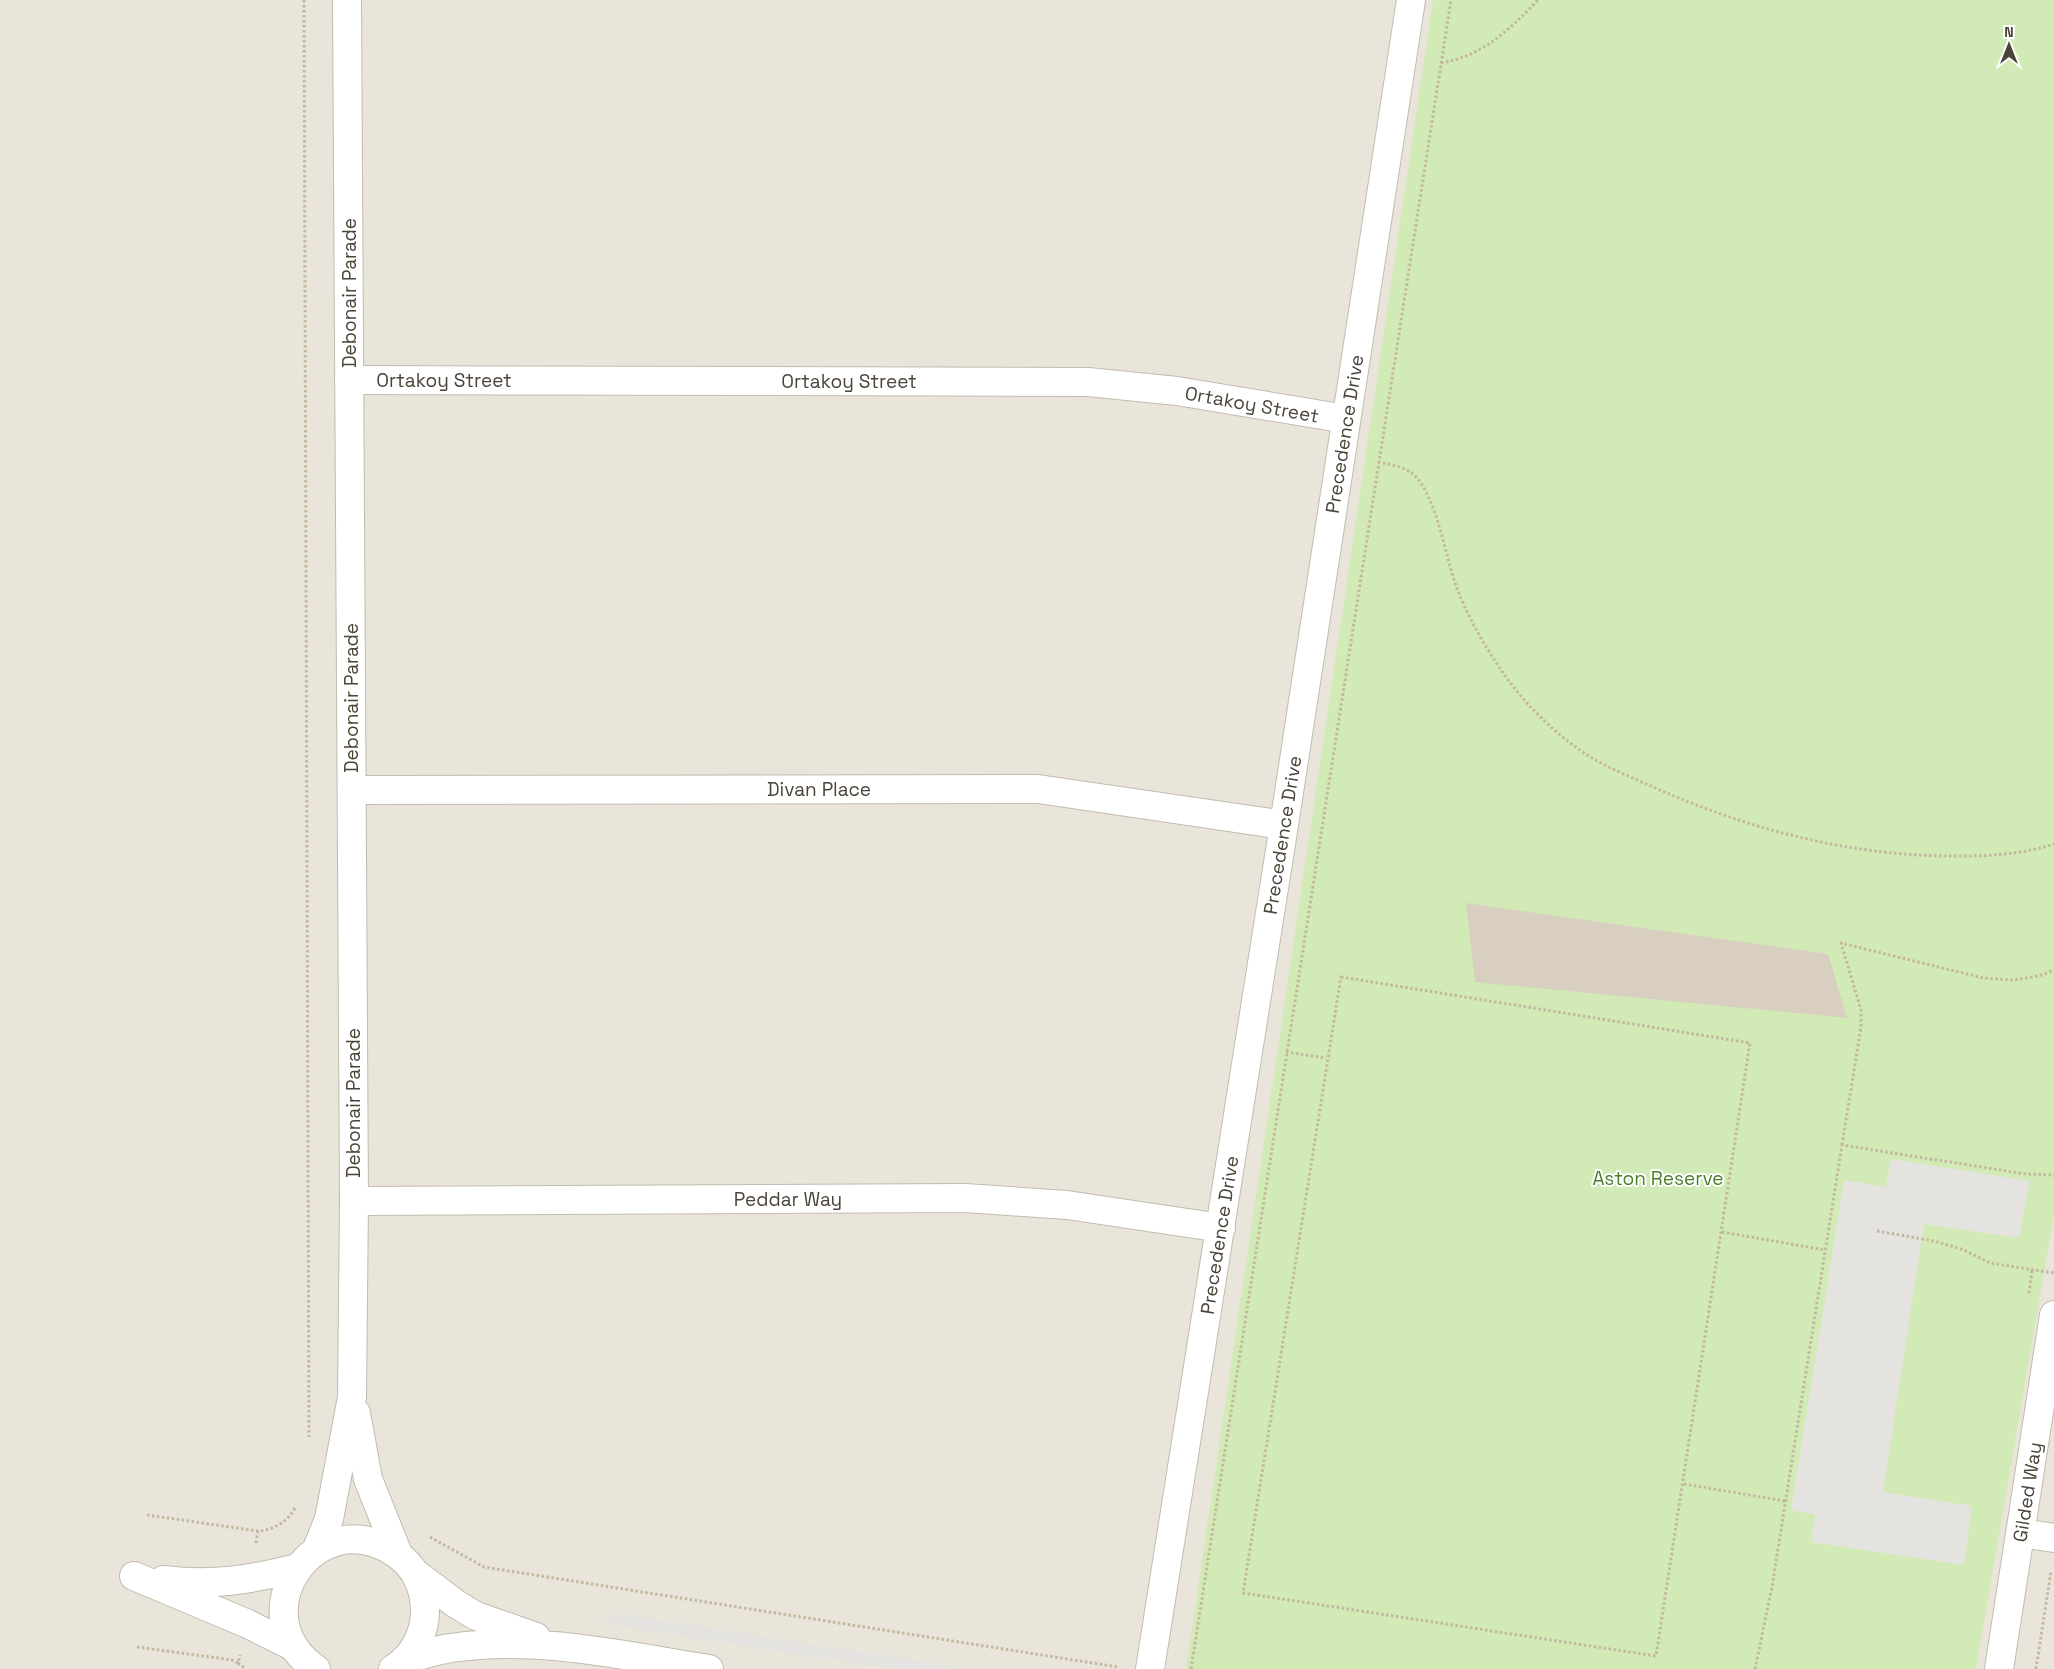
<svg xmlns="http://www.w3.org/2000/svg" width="2054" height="1669" font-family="'Space Grotesk',sans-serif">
<rect width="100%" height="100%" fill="#f6f3ec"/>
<path fill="#eae5da" d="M0,0H2054V1669H0Z"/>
<path fill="#d2eab5" d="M1433,0H2054V1214L1976,1669H1186Z"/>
<path fill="#e5e3e0" d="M1891,1159L2030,1181L2019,1238L1924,1224L1883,1492L1972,1506L1964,1565L1811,1542L1815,1515L1791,1510L1844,1180L1886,1187Z
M621,1614L969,1669H893L596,1623Z"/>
<path fill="#d8cfc1" d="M1466,903L1828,954L1847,1018L1475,982Z"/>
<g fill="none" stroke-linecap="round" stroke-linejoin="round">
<defs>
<path id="minor" d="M349,380L1088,382L1177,391L1346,419
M352,790L1038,789L1284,825
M354,1201L965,1198L1067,1205L1221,1228
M2021,1533L2054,1538
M1150,1669L1284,825L1411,0
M1999,1669L2054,1315"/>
<path id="tertiary" d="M356,1413L368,1479L398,1554
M316,1551L329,1519L352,1397L354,1201L347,0
M415,1573L456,1604L476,1616L536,1637
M134,1576L248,1624L294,1647
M163,1580C213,1586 249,1580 297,1568
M404,1660C419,1656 435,1650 451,1648C537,1635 625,1656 709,1669
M316,1669C238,1615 316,1500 395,1553C414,1565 424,1586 425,1608C426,1631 414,1657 393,1669"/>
</defs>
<use href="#minor" stroke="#c2bbae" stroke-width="30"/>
<use href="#tertiary" stroke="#c2bbae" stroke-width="30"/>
<path stroke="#c4b79f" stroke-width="3" stroke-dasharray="2.5 2.5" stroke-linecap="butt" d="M304,0L309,1437
M1441,63C1483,56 1510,29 1538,0
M1378,462C1392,465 1408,467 1417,478C1439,505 1445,558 1458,591C1472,627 1500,673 1526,702C1547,725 1572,747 1599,762C1618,772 1639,781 1658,789C1753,831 1856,857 1960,856C1992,856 2023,854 2054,844
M1341,977L1750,1043L1656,1656L1243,1593Z
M1286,1052L1326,1058
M1842,1145L1861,1027V1010L1841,943L1983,978L2012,980L2039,976L2054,970
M1877,1231L1934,1241L1964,1250L1990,1263L2054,1273
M1722,1232L1825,1250
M2029,1293L2032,1270
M1684,1484L1785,1501
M147,1515L258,1531C274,1530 289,1521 296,1506
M430,1537L484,1567L1118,1667
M256,1543L258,1531
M137,1647L232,1660L238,1663L240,1655
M238,1663L246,1669
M1191,1669L1451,0
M1755,1669L1772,1587L1842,1145L2026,1174L2054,1175
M2036,1669L2051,1571"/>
<use href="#minor" stroke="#fff" stroke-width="28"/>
<use href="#tertiary" stroke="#fff" stroke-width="28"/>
</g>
<g text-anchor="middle" stroke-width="4" stroke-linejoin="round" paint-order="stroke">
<g font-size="19" fill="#4b4439" stroke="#fff">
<text transform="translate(349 293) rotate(-90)" y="7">Debonair Parade</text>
<text x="444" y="387">Ortakoy Street</text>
<text x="849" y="388">Ortakoy Street</text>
<text transform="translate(1252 404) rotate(10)" y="7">Ortakoy Street</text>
<text transform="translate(1344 434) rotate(-81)" y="7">Precedence Drive</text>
<text transform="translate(351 698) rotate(-90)" y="7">Debonair Parade</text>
<text x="819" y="796">Divan Place</text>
<text transform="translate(1282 835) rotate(-81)" y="7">Precedence Drive</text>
<text transform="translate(353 1103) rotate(-90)" y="7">Debonair Parade</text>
<text x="788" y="1206">Peddar Way</text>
<text transform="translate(1219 1235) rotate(-81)" y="7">Precedence Drive</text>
<text transform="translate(2027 1492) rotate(-81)" y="7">Gilded Way</text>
</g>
<g font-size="19" fill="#4a7f2a" stroke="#fff">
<text x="1658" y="1185">Aston Reserve</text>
</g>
</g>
<g transform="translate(2009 45)" stroke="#ffffff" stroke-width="4" paint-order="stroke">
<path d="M0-4L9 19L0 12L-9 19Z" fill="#4b4439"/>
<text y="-8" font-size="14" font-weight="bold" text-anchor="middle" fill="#4b4439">N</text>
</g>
</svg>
